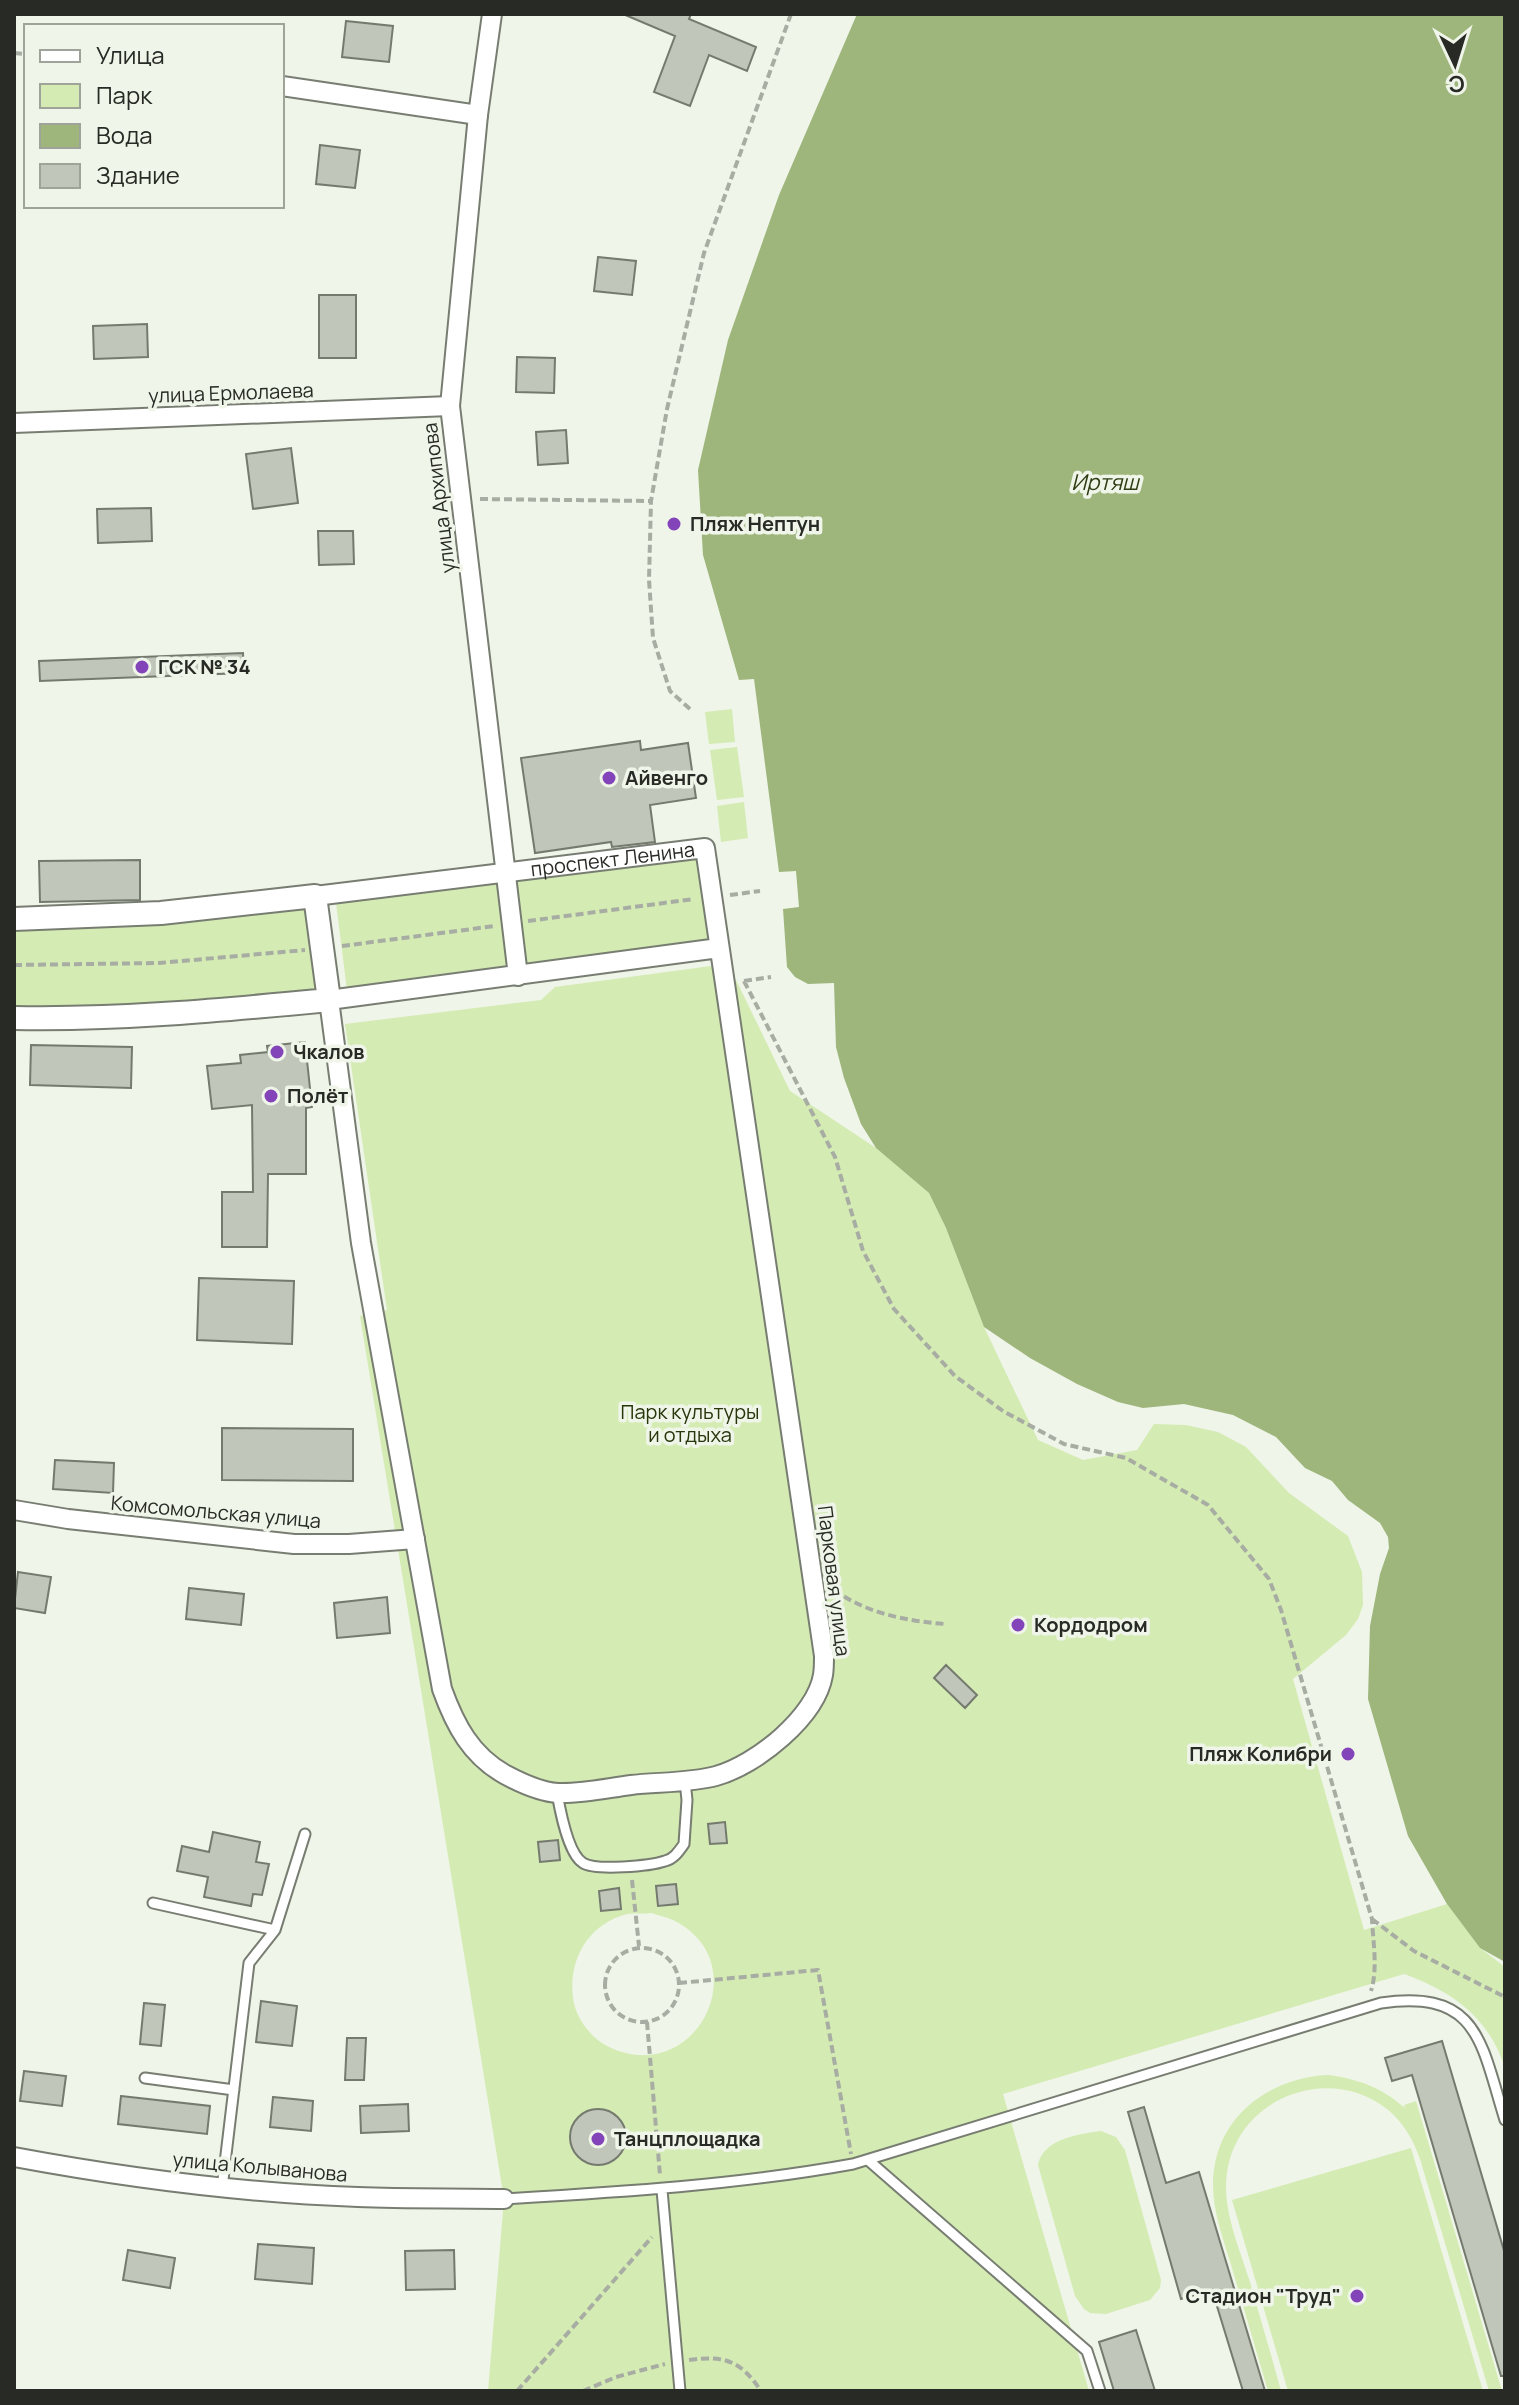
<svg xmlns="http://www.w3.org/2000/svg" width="1519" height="2405" font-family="Manrope,sans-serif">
<rect width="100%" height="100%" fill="#eff5e8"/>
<path fill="#d4ebb3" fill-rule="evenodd" d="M732,709L735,742L709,744L705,712Z
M737,747L744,797L717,800L710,750Z
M744,802L748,838L721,842L717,806Z
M700,856L713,942L524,968L514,880Z
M501,883L511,969L347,990L336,903Z
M308,907L319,993L167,1008L14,1010V928Z
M711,966L736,980L790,1091L876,1148L929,1193L946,1228L984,1327L1038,1440L1083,1460L1137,1450L1154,1424L1186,1425L1218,1432L1246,1447L1289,1493L1348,1536L1362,1572L1363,1605L1358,1619L1346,1635L1293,1679L1364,1930L1447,1904L1480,1948L1505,1967V2067C1487,2016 1453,1992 1404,1974L1003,2094L1089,2391H488L504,2199L360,1316L387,1310L345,1024L541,1000L555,987ZM652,1913C659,1916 668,1917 675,1921C758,1964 695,2090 607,2046C590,2037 575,2017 573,1998C568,1960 588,1924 627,1914C635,1913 644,1914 652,1913ZM595,2109C616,2109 636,2129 623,2151C596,2194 537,2126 595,2109Z
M1328,2075C1359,2079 1382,2088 1405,2108L1404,2105L1416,2101L1502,2391H1489L1420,2159C1413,2139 1403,2122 1387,2109C1330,2064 1242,2096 1228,2167C1220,2204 1238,2244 1249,2279C1260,2317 1271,2354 1281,2391H1268C1256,2350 1244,2309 1232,2268C1224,2241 1213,2213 1213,2185C1213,2119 1267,2078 1328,2075Z
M1101,2131L1116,2137L1125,2150L1161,2280L1160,2288L1150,2300L1106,2314L1090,2313L1084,2309L1075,2296L1038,2165C1043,2139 1078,2134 1101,2131Z
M1411,2148L1483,2391H1288L1232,2200Z"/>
<path fill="#9eb57c" d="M857,14H1505V1962L1480,1948L1447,1904L1408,1836L1368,1699L1370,1626L1380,1574L1389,1548L1388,1537L1380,1523L1348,1500L1332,1481L1305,1468L1276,1437L1233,1415L1184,1404L1143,1408L1118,1402L1077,1384L1030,1358L984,1327L946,1228L929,1193L876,1148L861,1124L844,1078L836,1047L834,983L808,984L795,977L787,967L783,909L799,907L796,871L779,872L754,679L739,680L703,555L698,470L728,340L779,195Z"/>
<path fill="#c0c6b9" stroke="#757a6f" stroke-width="2" d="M623,14H691L689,19L756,47L747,71L709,55L690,106L654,92L675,36Z
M346,21L393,26L389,62L342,57Z
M320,145L360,150L355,188L316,184Z
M598,257L636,261L632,295L594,291Z
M319,295H356V358H319Z
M147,324L148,357L94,359L93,326Z
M517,357L555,358L554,393L516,392Z
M566,430L568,463L538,465L536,432Z
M291,448L298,503L253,509L246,454Z
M151,508L152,541L98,543L97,509Z
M318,531H353L354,564L319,565Z
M243,653L244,673L40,681L39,661Z
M640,741L641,750L688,743L696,798L650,805L655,842L612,847L611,842L535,853L521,758Z
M140,860V900L40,902L39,861Z
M305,1042L312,1107L306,1108V1174H268L267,1247H222V1192H253L252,1105L212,1109L207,1066L241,1063L240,1055L268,1052L267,1046Z
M31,1045L132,1047L131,1088L30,1085Z
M199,1278L294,1281L292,1344L197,1340Z
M222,1428L353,1429V1481L222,1480Z
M55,1460L114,1463L113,1493L53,1489Z
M18,1572L51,1577L45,1613L14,1608Z
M189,1588L244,1594L241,1625L186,1619Z
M387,1597L390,1633L337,1638L334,1603Z
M946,1665L977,1695L965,1708L934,1678Z
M725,1822L727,1843L710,1844L708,1824Z
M213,1832L260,1842L256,1862L269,1864L262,1895L253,1894L251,1906L204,1897L208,1877L177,1871L182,1846L209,1852Z
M558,1840L560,1860L540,1862L538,1842Z
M676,1884L678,1904L658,1906L656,1886Z
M619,1888L621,1909L601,1911L599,1891Z
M261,2001L297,2006L292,2046L256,2042Z
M144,2003L165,2005L161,2046L140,2044Z
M347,2038H366L364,2080H345Z
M1442,2041L1505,2254V2376H1501L1412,2075L1392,2081L1385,2058Z
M24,2071L66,2076L62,2106L20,2101Z
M121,2096L210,2106L207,2134L118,2124Z
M273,2097L313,2101L311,2131L270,2127Z
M408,2104L409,2131L361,2133L360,2106Z
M1144,2107L1166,2183L1199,2172L1265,2391H1243L1212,2290L1181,2299L1128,2112Z
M570 2137a28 28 0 1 1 56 0a28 28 0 1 1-56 0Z
M258,2244L314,2248L312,2284L255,2279Z
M128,2250L175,2258L170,2288L123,2280Z
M454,2250L455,2289L406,2290L405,2251Z
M1136,2330L1155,2391H1114L1099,2342Z"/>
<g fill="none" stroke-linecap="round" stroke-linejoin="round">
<defs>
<path id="service" d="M557,1793C560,1810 568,1854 583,1863C596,1871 650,1866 665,1861C674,1859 679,1851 684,1844L687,1800L685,1781
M153,1903L275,1930
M145,2078L234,2090
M868,2160L1087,2351L1100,2391
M222,2188L249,1963L275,1930L305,1834
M662,2190L680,2391
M504,2199C621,2192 737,2185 853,2164L1381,2003C1479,1989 1481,2043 1505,2120"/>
<g id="minor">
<path d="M492,14L478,115L450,406L518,976"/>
<path d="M282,86L478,115"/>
<path d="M14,423L450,406"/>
<path id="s1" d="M315,896L705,848L824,1656C824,1662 824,1669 823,1675C816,1717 756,1765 716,1776C690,1783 658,1782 631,1785C608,1788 582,1794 558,1793C542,1792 521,1783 506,1775C471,1756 455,1725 442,1689L361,1243L329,1000L719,948"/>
<path d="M14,1510L68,1519L294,1544H349L415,1539"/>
<path d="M14,2157C127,2178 242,2193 358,2197C406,2199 455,2198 504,2199"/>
</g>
<path id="tertiary" d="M14,919L161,913L315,896L329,1000C224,1010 120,1020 14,1018"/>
</defs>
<use href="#service" stroke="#787d72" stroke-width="13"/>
<use href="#minor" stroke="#787d72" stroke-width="22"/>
<use href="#tertiary" stroke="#787d72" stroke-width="26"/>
<path stroke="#a8ada3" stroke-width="4" stroke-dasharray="8 4" stroke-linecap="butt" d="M14,53L26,54
M480,499L651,501
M690,709L670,691L653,638L649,580L651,501L667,409L704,253L791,14
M730,895L760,891
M528,921L694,899
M342,946L495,926
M14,965L159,963L305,950
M744,981L835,1157L863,1251L894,1309L955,1376L1003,1411L1064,1444L1126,1458L1208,1505L1269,1579L1281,1610L1372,1919C1373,1942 1378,1969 1371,1991
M744,981L771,977
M834,1590C866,1613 906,1621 945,1624
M632,1880L639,1946
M1372,1919L1414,1951L1505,1997
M605 1985a37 37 0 1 1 74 0a37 37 0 1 1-74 0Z
M679,1983L818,1970L851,2154
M647,2022L660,2175
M689,2360C725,2355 741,2361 761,2391
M517,2391L652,2237
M583,2391L616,2377L665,2364"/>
<use href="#service" stroke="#fff" stroke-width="9"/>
<use href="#minor" stroke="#fff" stroke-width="18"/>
<use href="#tertiary" stroke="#fff" stroke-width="22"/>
</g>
<g fill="#8444b9" stroke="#eff5e8" stroke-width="3">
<circle cx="674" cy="524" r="8"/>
<circle cx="142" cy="667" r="8"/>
<circle cx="609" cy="778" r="8"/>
<circle cx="277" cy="1052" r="8"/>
<circle cx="271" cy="1096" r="8"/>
<circle cx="1018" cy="1625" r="8"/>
<circle cx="1348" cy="1754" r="8"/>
<circle cx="598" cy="2139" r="8"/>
<circle cx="1357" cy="2296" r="8"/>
</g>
<g text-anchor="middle" stroke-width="7" stroke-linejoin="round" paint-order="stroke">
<g font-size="20" fill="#282a25" stroke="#eff5e8">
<text transform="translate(231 393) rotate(-2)" y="7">улица Ермолаева</text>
<text transform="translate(439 498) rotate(-97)" y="7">улица Архипова</text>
<text dy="7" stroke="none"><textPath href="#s1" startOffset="300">проспект Ленина</textPath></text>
<text transform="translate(216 1512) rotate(5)" y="7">Комсомольская улица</text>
<text transform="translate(834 1581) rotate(83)" y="7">Парковая улица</text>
<text transform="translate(260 2167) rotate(5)" y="7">улица Колыванова</text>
</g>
<g font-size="20" font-weight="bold" fill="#282a25" stroke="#eff5e8" text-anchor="start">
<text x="690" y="531">Пляж Нептун</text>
<text x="158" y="674">ГСК № 34</text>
<text x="625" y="785">Айвенго</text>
<text x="293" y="1059">Чкалов</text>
<text x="287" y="1103">Полёт</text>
<text x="1034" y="1632">Кордодром</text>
<text x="1332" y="1761" text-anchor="end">Пляж Колибри</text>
<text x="614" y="2146">Танцплощадка</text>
<text x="1341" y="2303" text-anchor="end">Стадион "Труд"</text>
</g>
<g font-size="20" fill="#27360b" stroke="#eff5e8">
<text x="690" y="1419">Парк культуры<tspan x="690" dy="23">и отдыха</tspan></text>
</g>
<g font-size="22" font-style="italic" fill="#2e3d13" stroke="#eff5e8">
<text x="1105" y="490">Иртяш</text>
</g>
</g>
<rect width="1519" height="2405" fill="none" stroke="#282a25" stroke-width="32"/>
<rect x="24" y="24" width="260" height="184" fill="#eff5e8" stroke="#9fa49a" stroke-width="2"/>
<rect x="40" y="50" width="40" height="12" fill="#ffffff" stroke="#9fa49a" stroke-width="2"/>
<text x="96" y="64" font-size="24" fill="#282a25">Улица</text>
<rect x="40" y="84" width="40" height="24" fill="#d4ebb3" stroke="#9fa49a" stroke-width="2"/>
<text x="96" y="104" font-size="24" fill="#282a25">Парк</text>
<rect x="40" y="124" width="40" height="24" fill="#9eb57c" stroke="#9fa49a" stroke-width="2"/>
<text x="96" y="144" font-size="24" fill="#282a25">Вода</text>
<rect x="40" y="164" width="40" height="24" fill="#c0c6b9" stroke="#9fa49a" stroke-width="2"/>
<text x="96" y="184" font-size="24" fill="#282a25">Здание</text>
<g transform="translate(1455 64) rotate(176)" stroke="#eff5e8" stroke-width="6" paint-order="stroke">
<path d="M0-6L14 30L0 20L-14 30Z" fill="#282a25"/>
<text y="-12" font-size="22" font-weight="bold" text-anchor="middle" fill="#282a25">С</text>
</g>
</svg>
